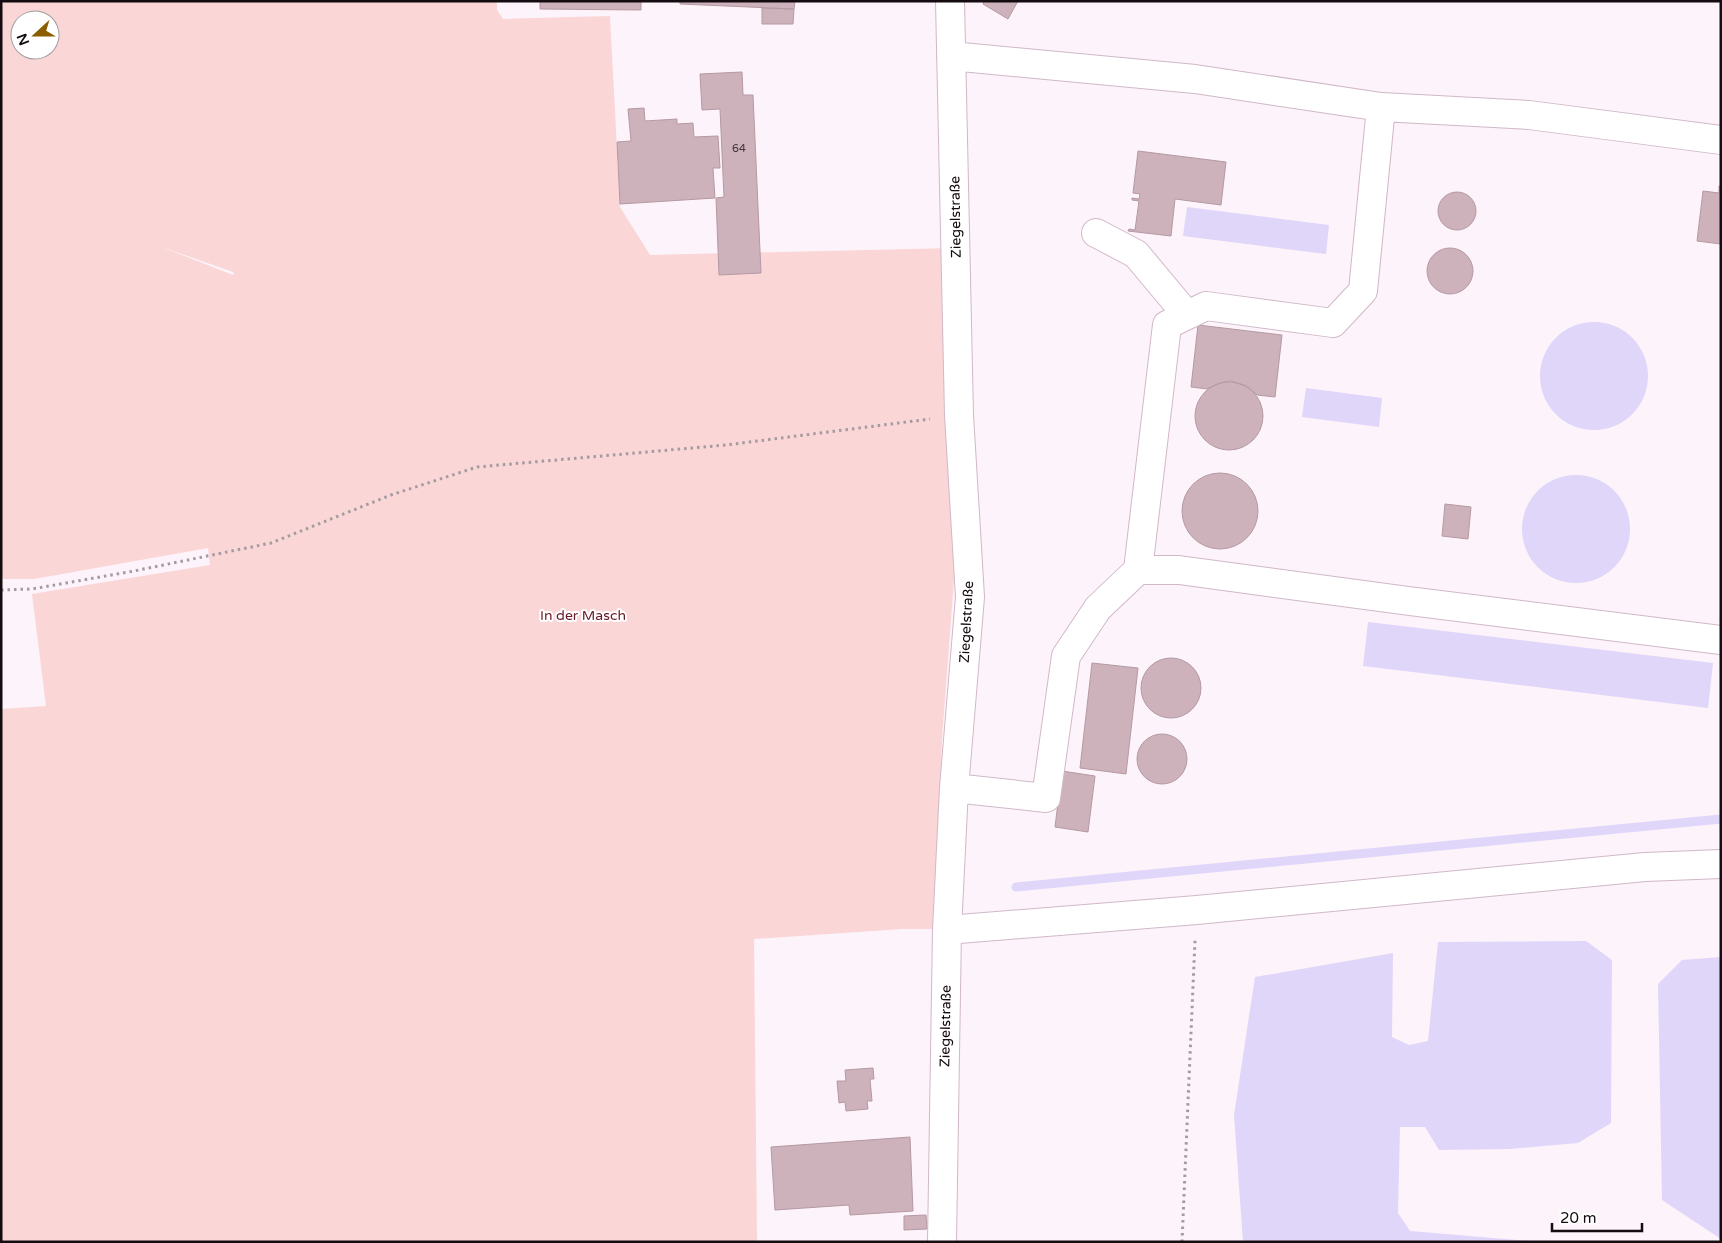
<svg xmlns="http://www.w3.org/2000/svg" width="1722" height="1243" font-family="'Varela Round',sans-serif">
<rect width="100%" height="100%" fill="#fdf3fa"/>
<path fill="#fad6d6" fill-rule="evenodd" d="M1,1H497V10L503,19L610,16L620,207L650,255L953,248L958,526L942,739L934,929H903L754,939L757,1242H1V709L46,706L32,594L210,565L208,548L34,579H1ZM20,20H50V50H20ZM159,246L233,272L234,274L233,275Z"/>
<path fill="#e0d6f9" d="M1187,207L1329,225L1326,254L1183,236Z
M1540 376a54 54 0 1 1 108 0a54 54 0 1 1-108 0Z
M1306,388L1382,398L1379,427L1302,417Z
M1522 529a54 54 0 1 1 108 0a54 54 0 1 1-108 0Z
M1368,622L1713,663L1708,708L1363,666Z
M1586,941L1612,960L1611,1123L1578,1143L1510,1149L1439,1150L1425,1127H1400L1398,1213L1410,1231L1541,1242H1243L1234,1115L1255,977L1393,953L1392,1037L1409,1045L1428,1041L1438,942Z
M1721,957V1239L1662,1200L1658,984L1682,960Z"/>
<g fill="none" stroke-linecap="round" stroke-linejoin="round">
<path stroke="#e0d6f9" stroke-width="9" d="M1016,887L1721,819"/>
</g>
<path fill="#ceb2bb" stroke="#b599a2" d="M540,1H641V10L540,9Z
M680,1H795L794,9L680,4Z
M984,1H1018L1008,19L983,4Z
M762,8L794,9L793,24H762Z
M742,72L743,95H753L761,273L719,275L716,198L724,197L720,109L702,110L700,74Z
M644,108L645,121L677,119V124L693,123L694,137L718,136L720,168H713L715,198L620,204L617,142L631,141L628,109Z
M1138,151L1226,162L1221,205L1175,199L1171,236L1128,231L1129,229L1135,230L1139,201L1132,200V198L1139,199L1140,194L1133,193Z
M1719,186H1721V244L1697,241L1703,191L1719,193Z
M1438 211a19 19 0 1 1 38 0a19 19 0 1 1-38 0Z
M1427 271a23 23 0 1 1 46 0a23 23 0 1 1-46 0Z
M1198,325L1282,335L1275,397L1257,395L1247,386L1230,381L1220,383L1207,389L1191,387Z
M1195 416a34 34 0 1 1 68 0a34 34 0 1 1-68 0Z
M1182 511a38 38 0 1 1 76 0a38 38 0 1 1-76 0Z
M1445,504L1471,507L1468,539L1442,536Z
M1141 688a30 30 0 1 1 60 0a30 30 0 1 1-60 0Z
M1092,663L1138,668L1126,774L1080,768Z
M1137 759a25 25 0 1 1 50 0a25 25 0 1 1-50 0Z
M1062,771L1095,776L1088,832L1055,827Z
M873,1068L874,1079H870L872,1101H867L868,1109L846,1111L845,1102L839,1103L837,1081H846L845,1070Z
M910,1137L913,1211L850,1215L849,1205L775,1210L771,1147Z
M926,1215L927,1229L904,1230V1216Z"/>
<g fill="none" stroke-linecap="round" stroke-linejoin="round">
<defs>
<path id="minor" d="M951,56L1195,79L1381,107
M1096,233L1136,254L1187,315
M1138,570L1167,325L1206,306L1333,323L1363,291L1381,107L1529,115L1721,140
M954,788L1046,798L1066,656L1098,608L1138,570H1179L1409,601L1721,640
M947,930L1197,910L1645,867L1721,864
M942,1242L947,930L954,788L970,597L959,415L950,1"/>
</defs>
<use href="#minor" stroke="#d0b8c8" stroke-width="30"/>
<path stroke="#a49ba1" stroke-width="3" stroke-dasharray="2.5 4" stroke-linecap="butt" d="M1,590L32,589L134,571L271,543L391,495L477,467L726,445L930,419
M1182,1242L1195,940"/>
<use href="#minor" stroke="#fff" stroke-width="28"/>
</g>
<g text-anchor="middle" stroke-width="4" stroke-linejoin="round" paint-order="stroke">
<g font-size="11" fill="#42363c">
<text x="739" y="152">64</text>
</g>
<g font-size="14" fill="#140c11" stroke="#fff">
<text transform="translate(955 217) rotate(-91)" y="5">Ziegelstraße</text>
<text transform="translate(966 622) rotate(-87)" y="5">Ziegelstraße</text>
<text transform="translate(945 1026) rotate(-89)" y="5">Ziegelstraße</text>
</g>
<g font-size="14" fill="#671925" stroke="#fff">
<text x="583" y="620">In der Masch</text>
</g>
</g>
<rect width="1722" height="1243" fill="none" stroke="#140c11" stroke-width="5"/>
<g transform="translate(35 35) rotate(249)"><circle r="24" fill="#ffffff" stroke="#a19ea0"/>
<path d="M0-4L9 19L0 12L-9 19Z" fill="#8a5d01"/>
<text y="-8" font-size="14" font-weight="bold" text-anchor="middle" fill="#140c11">N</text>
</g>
<path d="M1552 1223v8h90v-8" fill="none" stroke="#140c11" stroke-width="2.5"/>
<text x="1560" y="1223" font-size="15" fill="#140c11" stroke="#ffffff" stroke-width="4" paint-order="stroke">20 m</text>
</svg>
